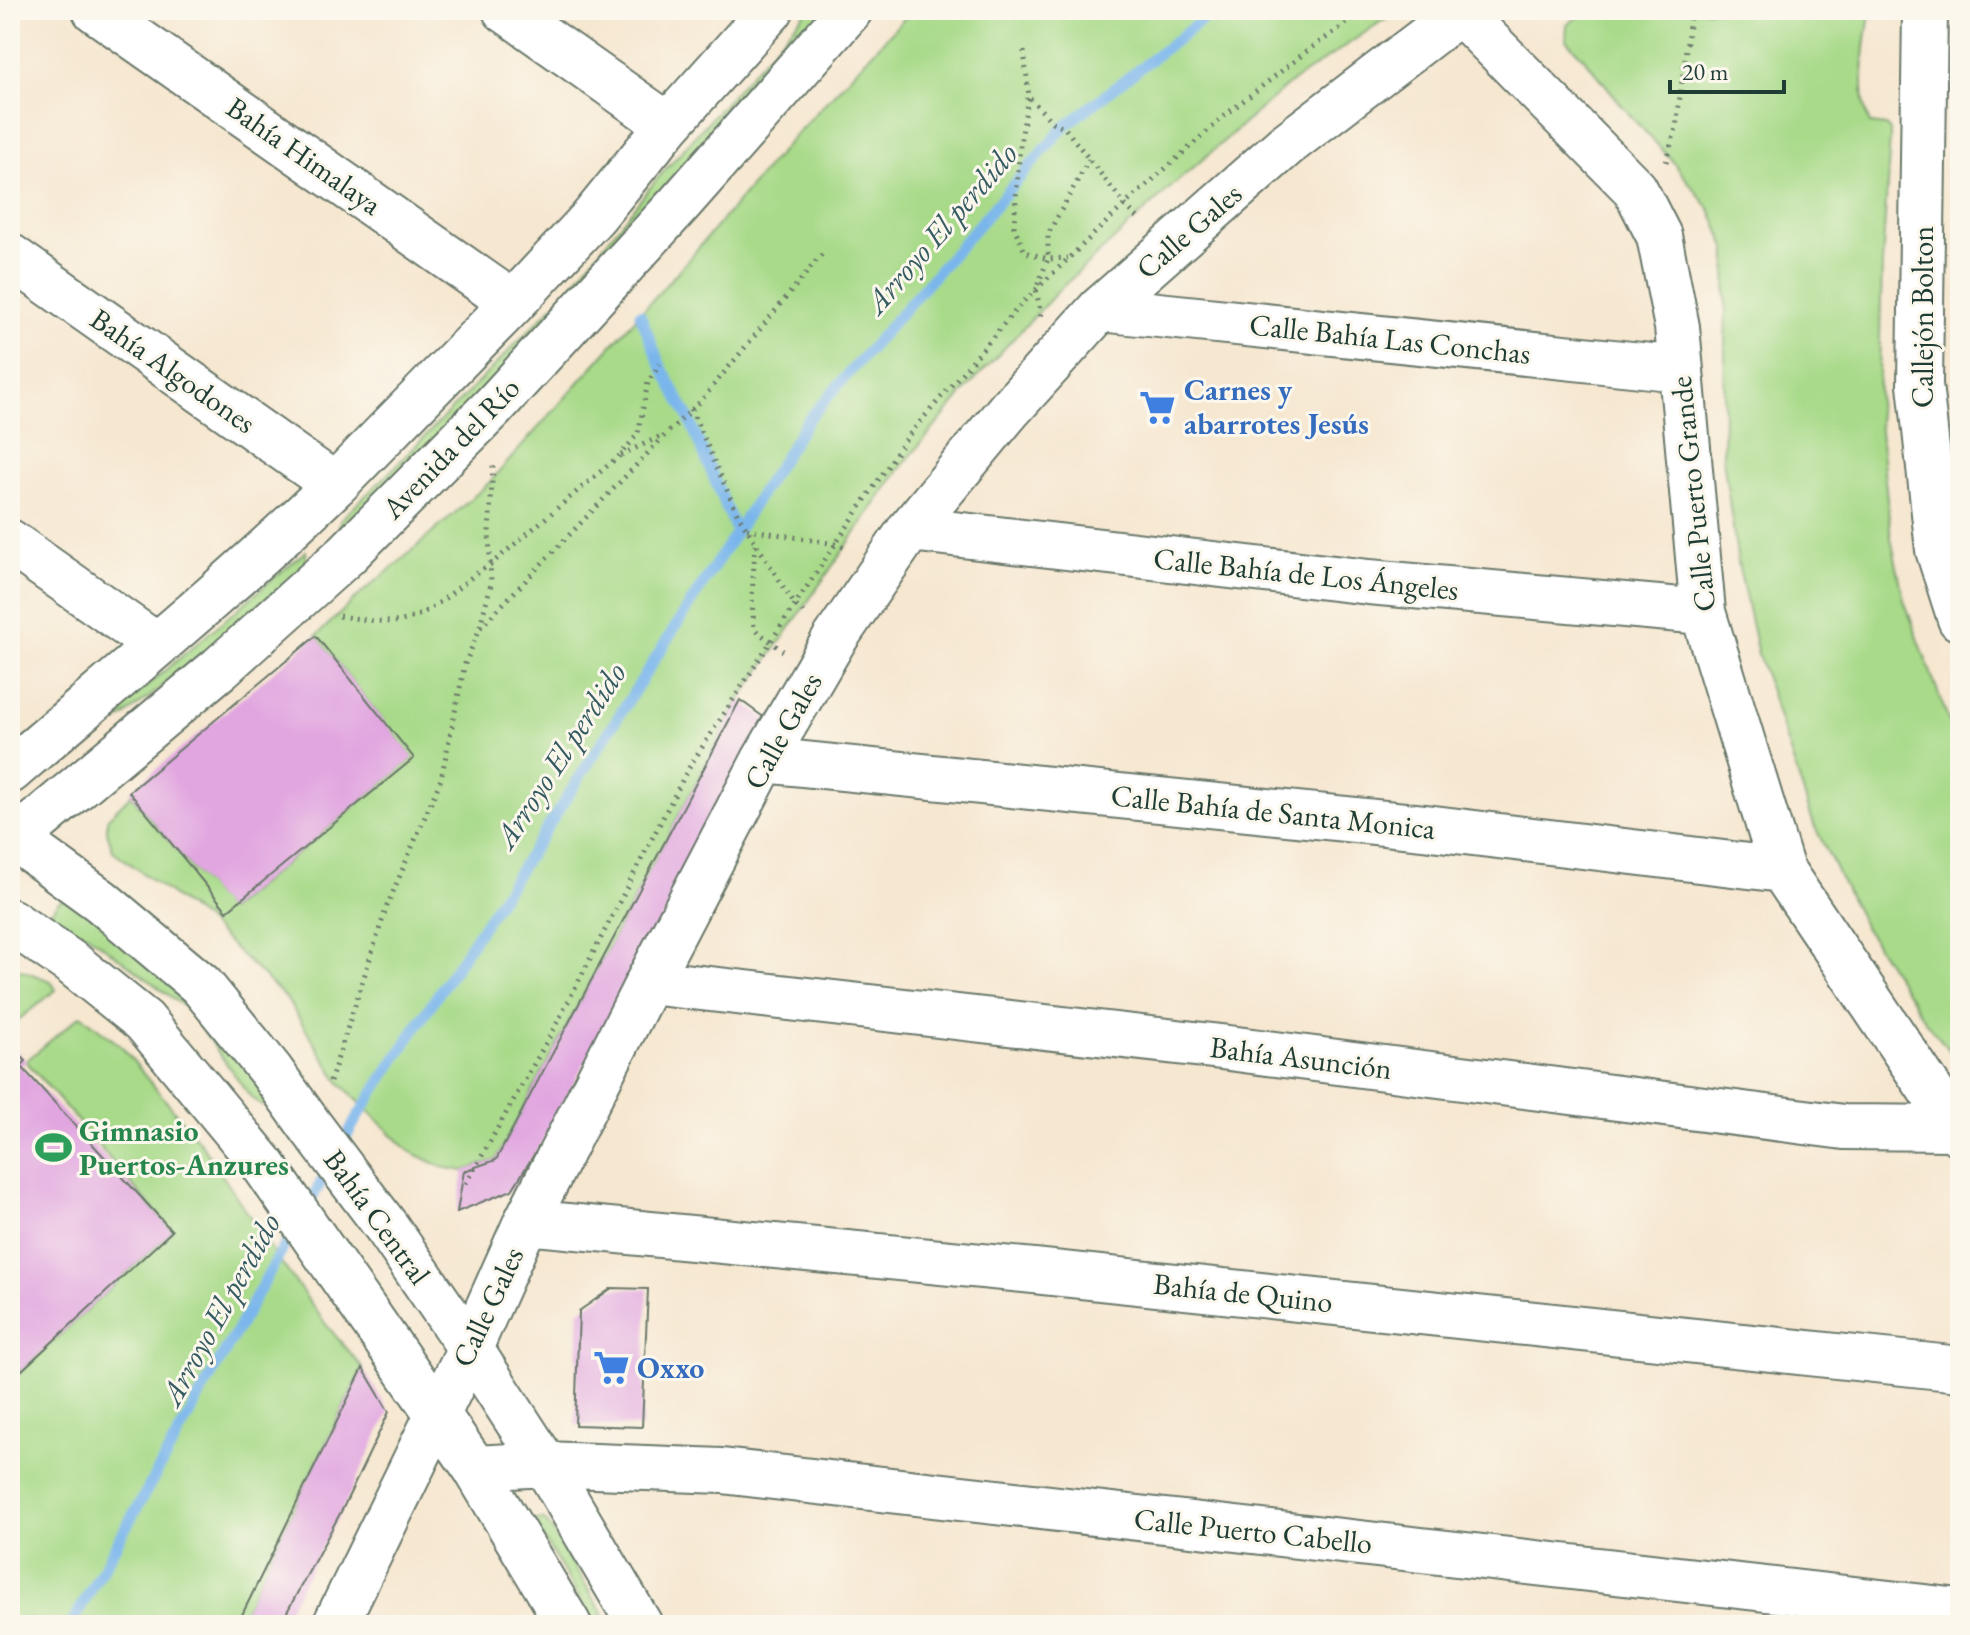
<svg xmlns="http://www.w3.org/2000/svg" width="1970" height="1635" font-family="'EB Garamond',serif">
<rect width="100%" height="100%" fill="#fbf7ec"/>
<filter id="ink" filterUnits="userSpaceOnUse"><feTurbulence type="fractalNoise" baseFrequency=".0125" numOctaves="2"/><feDisplacementMap in="SourceGraphic" scale="16" xChannelSelector="R" yChannelSelector="G"/><feConvolveMatrix kernelMatrix="1 2 1 2 8 2 1 2 1" color-interpolation-filters="sRGB"/></filter>
<filter id="wash" filterUnits="userSpaceOnUse"><feTurbulence type="fractalNoise" baseFrequency=".006" numOctaves="4" result="noise"/><feDisplacementMap in="SourceGraphic" scale="32" xChannelSelector="R" yChannelSelector="G"/><feGaussianBlur stdDeviation="1.8" result="paint"/><feColorMatrix in="noise" values="0 0 0 0 0 0 0 0 0 0 0 0 0 0 0 0 0 1.4 0 .05"/><feComposite in="paint" operator="in"/></filter>
<g filter="url(#wash)">
<rect width="100%" height="100%" fill="#f6e7d0"/>
<path fill="#a8da89" stroke="#648c5e" stroke-width="2" d="M808,10H817L822,13L577,299L345,531L339,526L340,520L383,479L565,294L656,180Z
M912,10H1398L1288,85L1171,187L1059,290L968,387L898,471L740,700L496,1160L464,1171L442,1167L409,1151L340,1083L286,998L204,919L113,851L107,832V819L131,795L228,911L413,758L316,636L366,589L396,565L490,482L687,261L787,144Z
M1587,10H1871C1865,40 1857,96 1870,124L1886,126L1890,131V137L1882,264L1878,412L1891,538L1904,600L1960,752V1063L1925,1021L1864,926L1814,825L1758,654L1738,563L1723,458L1727,250L1711,211L1669,157L1634,120L1585,59L1566,40L1567,25Z
M306,551L307,569L149,697L54,771L47,774L43,766L96,729Z
M69,896L199,999L271,1106H262L250,1096L187,1009L87,934L74,936L58,924L51,912L57,903Z
M10,966L51,981L56,990L17,1021L10,1014Z
M81,1015L121,1046L202,1145L272,1250L328,1327L363,1368L237,1625H10V1360L21,1371L172,1231L26,1061Z
M543,1519L548,1524L610,1625H596L537,1528V1520Z"/>
<g fill="none" stroke-linecap="round" stroke-linejoin="round">
<path stroke="#7ab6ec" stroke-width="11" d="M640,314L660,364L687,414L736,531
M339,1150L358,1116L551,822L807,421L1064,127L1215,10
M306,1209L329,1168
M71,1625L295,1227"/>
</g>
<g id="blocks">
<path fill="#e1a6e0" d="M316,636L414,758L227,911L129,792Z
M740,700L769,721L543,1140L512,1190L457,1212L464,1171L496,1160Z
M10,1044L26,1061L21,1066L172,1231L21,1371L10,1360Z
M612,1288L648,1289L642,1427L575,1425L579,1311Z
M363,1368L389,1412L343,1508L280,1625H237Z"/>
</g>
</g>
<g filter="url(#ink)">
<use href="#blocks" fill-opacity="0" stroke="#6a786b" stroke-width="2"/>
<g fill="none" stroke-linecap="round" stroke-linejoin="round">
<defs>
<path id="minor" d="M95,10L513,303
M505,10L668,125
M1925,10L1920,384L1938,550L1960,619
M1460,12L1635,189L1659,236L1677,327L1703,612L1782,870L1960,1134
M10,256L335,485
M1100,309L1680,369
M910,529L1369,582L1703,612
M10,542L156,645
M764,760L1424,827L1782,870
M10,771C119,677 231,585 335,485L513,303L594,216L668,125L771,10
M10,835L101,901L201,985L271,1071L311,1127L388,1229L470,1348L545,1464L640,1625
M10,844L220,668L346,555L493,407L680,203L850,10
M10,921L73,964L144,1021L265,1167L475,1468L569,1625
M648,982L1221,1047L1844,1127L1954,1128
M526,1222L1034,1271L1960,1369
M475,1468L545,1464L722,1471L1960,1611
M335,1625L470,1348L526,1222L648,982L764,760L834,640L910,529L1008,411L1100,309L1286,145L1463,10"/>
</defs>
<use href="#minor" stroke="#6a786b" stroke-width="48"/>
<path stroke="#6a786b" stroke-width="5" stroke-dasharray="2 6" stroke-linecap="butt" d="M1024,51L1029,97L1052,122L1064,127L1125,205L1141,221
M1028,98L1020,145L1014,227L1025,252L1048,259L1068,258
M1666,162L1676,128L1691,10
M1041,316L1036,289L1048,259V234L1090,158
M691,409L738,515L795,605L805,614
M621,455L663,435
M747,529L835,544L847,548
M755,544L752,597L754,629L783,651
M339,616C353,618 390,624 401,621C435,614 461,581 490,565L619,456L638,434L648,382L660,364
M480,626L491,584L489,532L493,466
M330,1082L387,906L441,779L465,664L480,628L667,433L700,402L822,254
M466,1184L556,1025L688,769L790,612L908,436L1022,303L1120,209L1229,112L1311,48L1367,10"/>
<use href="#minor" stroke="#fff" stroke-width="44"/>
</g>
</g>
<defs>
<symbol id="supermarket-bare" viewBox="-9 -9 18 18"><path d="M-6-5.5h2.5l.6 2H6L4.5 2H-2.5L-4.4-4H-6ZM-1.5 3.2a1.3 1.3 0 1 0 .1 0ZM3 3.2a1.3 1.3 0 1 0 .1 0Z" fill="#3f7fe0" stroke="#fbf7ec" stroke-width="2.5" paint-order="stroke"/></symbol>
<symbol id="stadium-bare" viewBox="-9 -9 18 18"><path d="M0-5a6.5 5 0 1 0 0 10a6.5 5 0 1 0 0-10ZM-3.5-1.8h7v3.6h-7Z" fill="#2e9e5b" stroke="#fbf7ec" stroke-width="2.5" paint-order="stroke"/></symbol>
</defs>
<g fill-rule="evenodd">
<use href="#supermarket-bare" x="1132" y="382" width="51" height="51"/>
<use href="#stadium-bare" x="28" y="1122" width="51" height="51"/>
<use href="#supermarket-bare" x="586" y="1342" width="51" height="51"/>
</g>
<g text-anchor="middle" stroke-width="6" stroke-linejoin="round" paint-order="stroke">
<g font-size="30" fill="#1f3d34" stroke="#fbf7ec">
<text transform="translate(304 156) rotate(35)" y="10">Bahía Himalaya</text>
<text transform="translate(1189 231) rotate(-41)" y="10">Calle Gales</text>
<text transform="translate(1923 317) rotate(-90)" y="10">Callejón Bolton</text>
<text transform="translate(1390 339) rotate(6)" y="10">Calle Bahía Las Conchas</text>
<text transform="translate(173 371) rotate(35)" y="10">Bahía Algodones</text>
<text transform="translate(451 448) rotate(-46)" y="10">Avenida del Río</text>
<text transform="translate(1693 494) rotate(-96)" y="10">Calle Puerto Grande</text>
<text transform="translate(1306 574) rotate(6)" y="10">Calle Bahía de Los Ángeles</text>
<text transform="translate(783 731) rotate(-61)" y="10">Calle Gales</text>
<text transform="translate(1273 812) rotate(6)" y="10">Calle Bahía de Santa Monica</text>
<text transform="translate(1301 1058) rotate(7)" y="10">Bahía Asunción</text>
<text transform="translate(377 1217) rotate(54)" y="10">Bahía Central</text>
<text transform="translate(1243 1293) rotate(6)" y="10">Bahía de Quino</text>
<text transform="translate(488 1307) rotate(-65)" y="10">Calle Gales</text>
<text transform="translate(1253 1531) rotate(6)" y="10">Calle Puerto Cabello</text>
</g>
<g font-size="30" font-weight="bold" fill="#366cbe" stroke="#fbf7ec" text-anchor="start">
<text x="1184" y="400">Carnes y<tspan x="1184" dy="34">abarrotes Jesús</tspan></text>
<text x="637" y="1378">Oxxo</text>
</g>
<g font-size="30" font-weight="bold" fill="#27864d" stroke="#fbf7ec" text-anchor="start">
<text x="79" y="1141">Gimnasio<tspan x="79" dy="34">Puertos-Anzures</tspan></text>
</g>
<g font-size="32" font-style="italic" fill="#365b62" stroke="#fbf7ec">
<text transform="translate(941 228) rotate(-49)" y="11">Arroyo El perdido</text>
<text transform="translate(560 755) rotate(-57)" y="11">Arroyo El perdido</text>
<text transform="translate(220 1309) rotate(-61)" y="11">Arroyo El perdido</text>
</g>
</g>
<rect width="1970" height="1635" fill="none" stroke="#fbf7ec" stroke-width="40"/>
<path d="M1670 80v12h114v-12" fill="none" stroke="#1f3d34" stroke-width="4"/>
<text x="1682" y="80" font-size="24" fill="#1f3d34" stroke="#fbf7ec" stroke-width="6" paint-order="stroke">20 m</text>
</svg>
